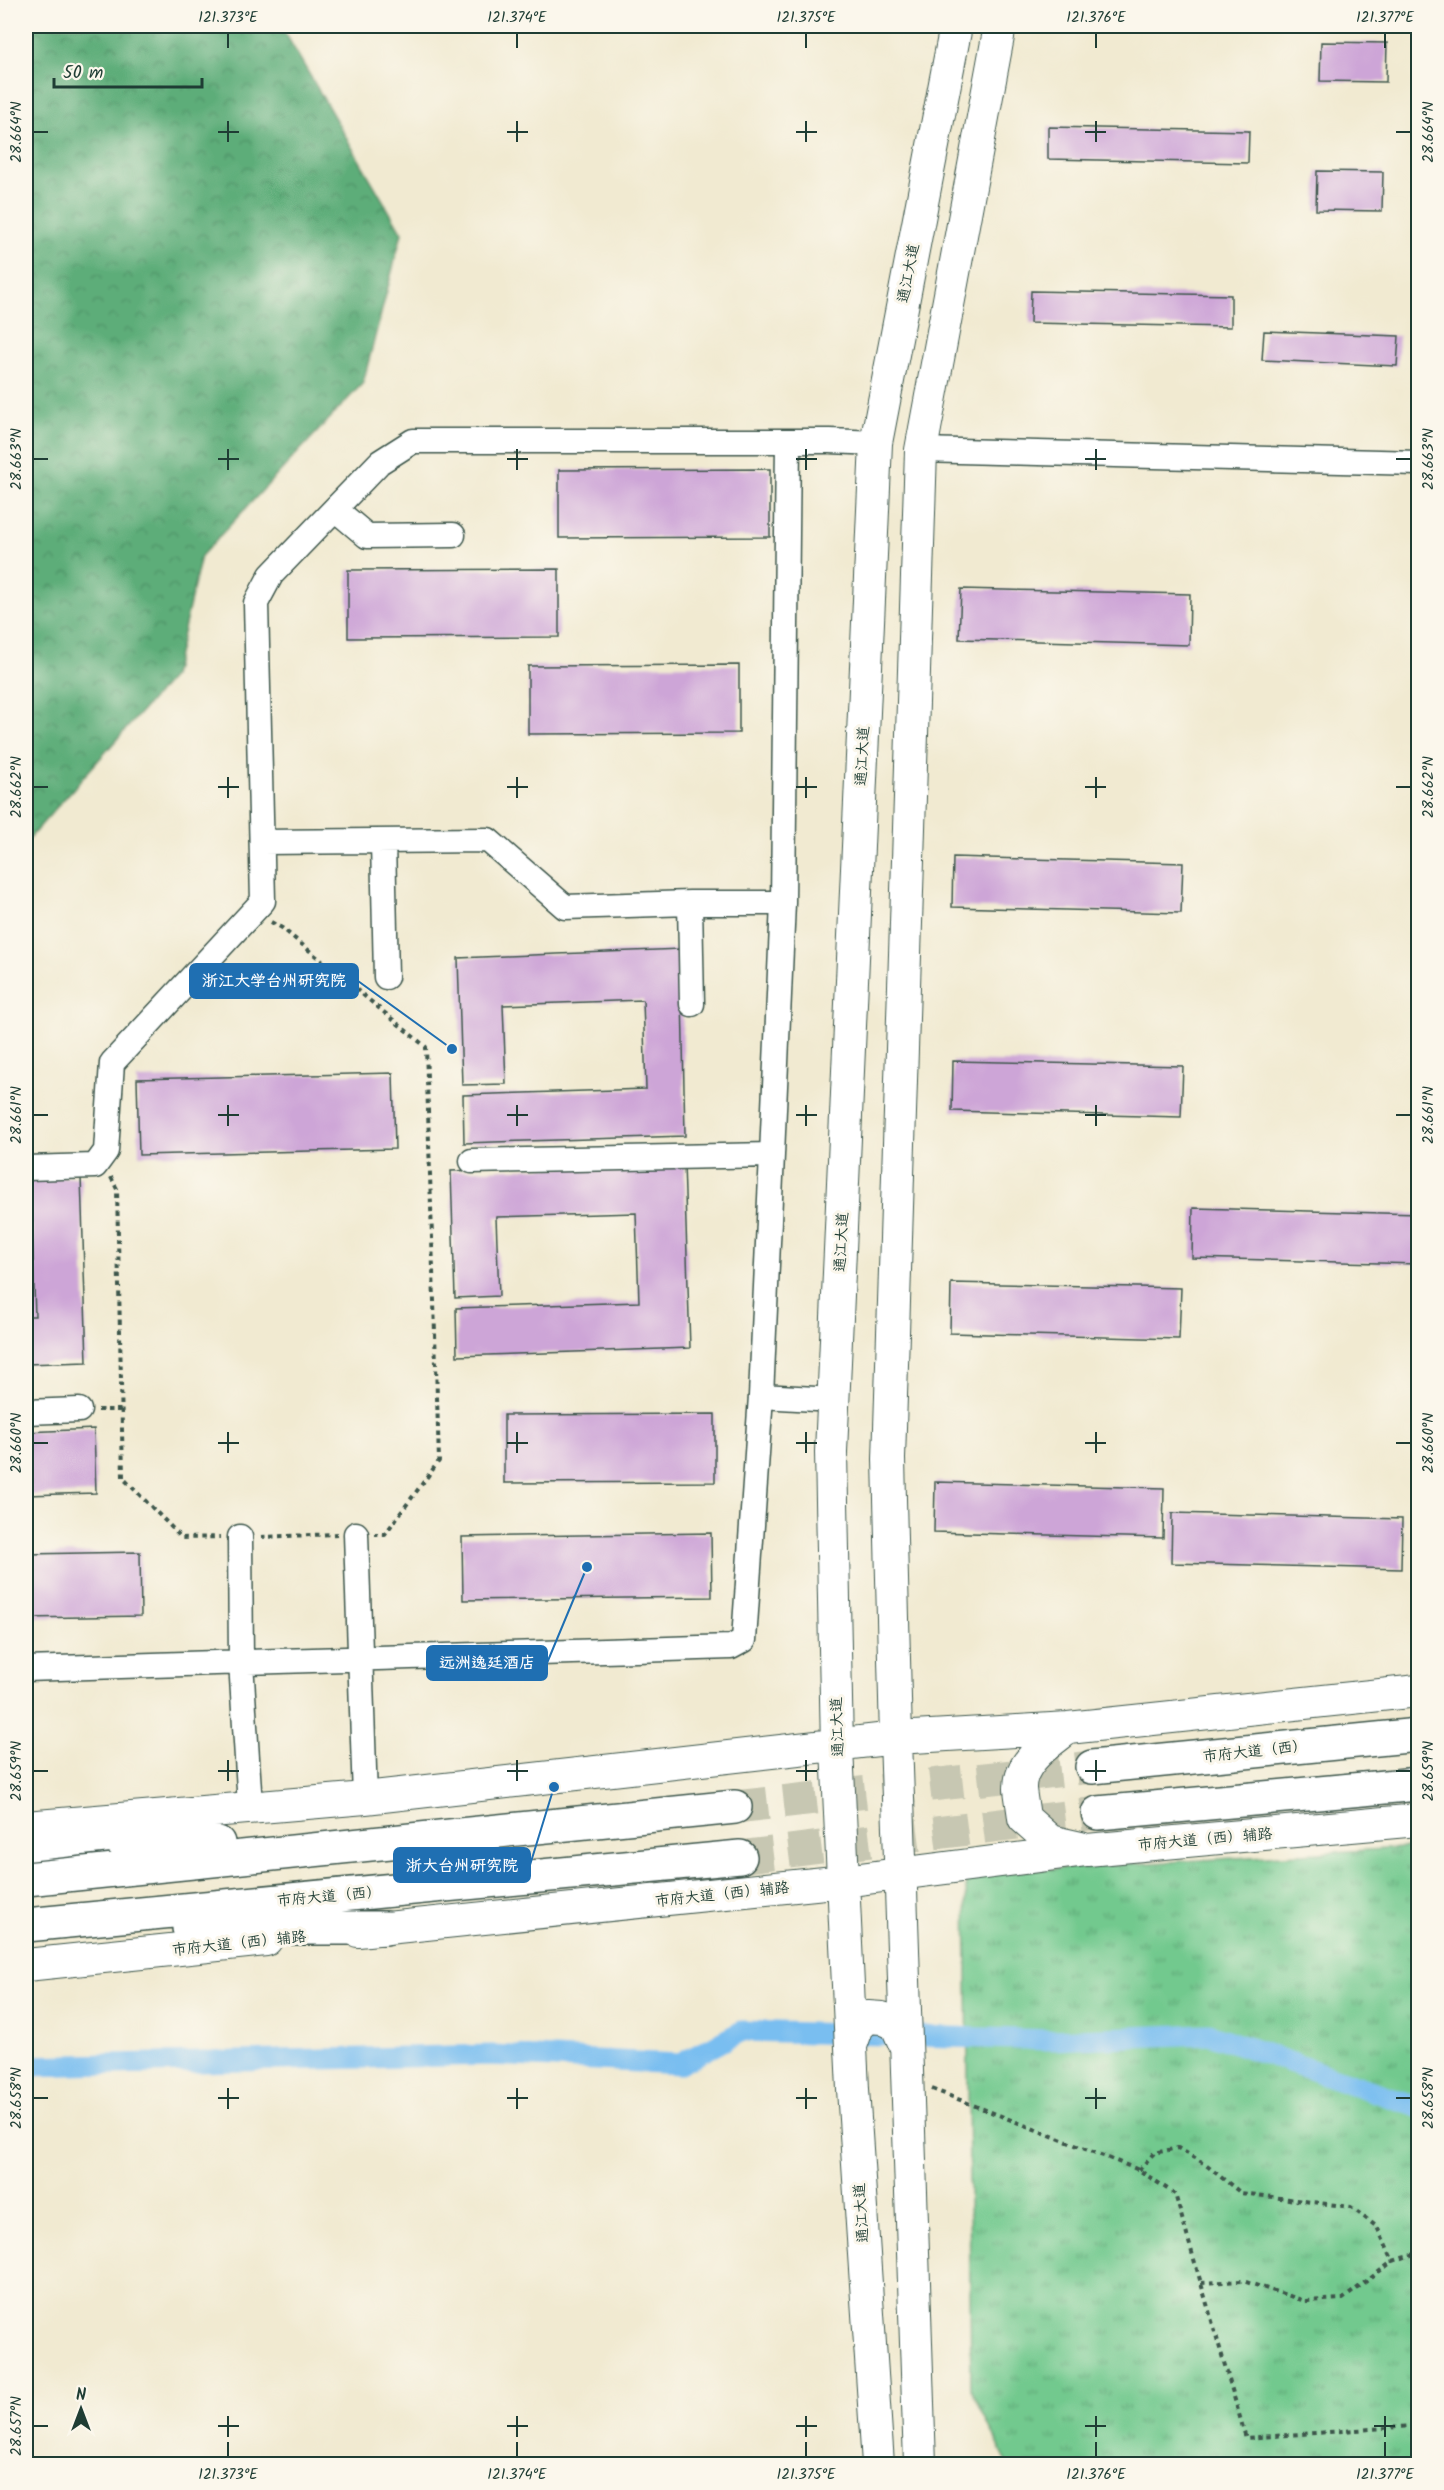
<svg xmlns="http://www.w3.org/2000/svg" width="1444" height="2490" font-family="Kalam,'LXGW WenKai TC',sans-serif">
<defs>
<pattern id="grass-tufts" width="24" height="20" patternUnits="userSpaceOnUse" patternTransform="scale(1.5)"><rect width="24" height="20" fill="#72c98e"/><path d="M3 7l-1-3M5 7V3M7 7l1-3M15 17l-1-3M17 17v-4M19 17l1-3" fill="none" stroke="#5da475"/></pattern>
<pattern id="forest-crowns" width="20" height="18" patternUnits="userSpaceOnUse" patternTransform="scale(1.5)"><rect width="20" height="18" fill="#5dad79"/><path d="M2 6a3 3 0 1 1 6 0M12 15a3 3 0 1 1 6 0" fill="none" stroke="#4c8e64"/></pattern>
</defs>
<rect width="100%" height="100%" fill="#fbf7ec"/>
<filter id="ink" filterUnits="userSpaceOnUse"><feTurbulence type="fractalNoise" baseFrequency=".0167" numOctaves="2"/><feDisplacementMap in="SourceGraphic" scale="12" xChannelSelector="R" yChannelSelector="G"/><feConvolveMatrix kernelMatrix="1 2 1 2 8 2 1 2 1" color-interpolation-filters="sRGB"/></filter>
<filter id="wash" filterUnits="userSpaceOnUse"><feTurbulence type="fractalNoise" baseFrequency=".008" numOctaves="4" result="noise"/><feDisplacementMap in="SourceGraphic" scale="24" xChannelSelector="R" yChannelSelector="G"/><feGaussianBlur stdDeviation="1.35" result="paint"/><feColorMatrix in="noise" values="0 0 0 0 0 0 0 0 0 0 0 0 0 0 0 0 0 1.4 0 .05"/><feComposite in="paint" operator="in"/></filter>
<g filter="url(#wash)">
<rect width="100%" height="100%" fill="#f1ead1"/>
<path fill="url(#grass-tufts)" stroke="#488361" stroke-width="1.5" d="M1418,1847V2464H1008L971,2389L966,1874Z"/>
<path fill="url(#forest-crowns)" stroke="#3e7556" stroke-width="1.5" d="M26,26H281L402,233L363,383L201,556L173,676L26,842Z"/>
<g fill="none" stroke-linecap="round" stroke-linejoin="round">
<path stroke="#79bef0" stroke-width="21" d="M26,2066L491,2055L680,2064L742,2031L1050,2040L1209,2034L1418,2107"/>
</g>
<g id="blocks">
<path fill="#cda5d7" d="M1321,42L1387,43L1386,82L1320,81Z
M1048,127L1249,131L1248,163L1048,159Z
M1317,171L1383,172L1382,211L1316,210Z
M1031,291L1231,295V327L1030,323Z
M1264,331L1399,336L1397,366L1262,360Z
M770,469V537L559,538V470Z
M559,569V637L348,638V570Z
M961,589L1190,594L1189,645L959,639Z
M739,665V733L528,734V666Z
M953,857L1183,863L1181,913L952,907Z
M681,949L685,1136L464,1143L463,1095L646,1089L643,1000L503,1005L506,1084L462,1085L458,958Z
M953,1061L1183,1066L1181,1117L952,1111Z
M393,1073L395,1149L139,1155L137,1079Z
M684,1163L690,1348L457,1356L456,1308L639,1302L636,1213L496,1217L499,1296L455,1298L451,1171Z
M81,1177L87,1362L26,1364V1316H35L32,1226L26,1227V1179Z
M1193,1208L1418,1214V1264L1192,1258Z
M951,1283L1181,1288L1179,1339L950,1333Z
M715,1414V1482L504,1483V1415Z
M94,1429L96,1493L26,1495V1432Z
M935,1482L1164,1488L1163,1538L934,1532Z
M1416,1495H1418V1545L1414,1544Z
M1172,1513L1402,1519L1401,1569L1171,1563Z
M711,1533L712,1597L463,1600L462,1537Z
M140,1552L141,1616L26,1618V1554Z"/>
</g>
</g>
<g filter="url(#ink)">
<use href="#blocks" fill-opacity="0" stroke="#3e574c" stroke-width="1.5"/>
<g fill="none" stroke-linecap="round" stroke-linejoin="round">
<path stroke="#c7c7b2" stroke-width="33" stroke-dasharray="33 16" stroke-linecap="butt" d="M735,1807L1092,1767
M740,1857L1098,1813"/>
<defs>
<path id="minor" d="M921,450L1418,463
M335,509L367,536L453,535
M383,841L386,977
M262,842L488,840L565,907L690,903H783
M690,903L692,1004
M472,1161L772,1155L783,903L788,441
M26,1168L95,1166L106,1151L112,1063L263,901L256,603L271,575L380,462L413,441H830L876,443
M761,1396L834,1400
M26,1412L79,1410
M356,1534L365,1798
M240,1537L241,1662L250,1806
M26,1669L731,1647L744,1640L761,1396L772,1155
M26,1849L119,1839"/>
<path id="major" d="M1068,1728C1049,1743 1019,1761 1020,1789C1021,1799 1023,1808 1024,1818L1050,1841L1081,1848
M26,1827L365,1798L896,1738L1068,1728L1418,1691
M358,1931L844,1881L1087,1850L1418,1820
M26,1965L266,1940
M851,2046L858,2026L868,2017L882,2018L896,2024L905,2045
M878,2464L853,2089L845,1923L837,1747L831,1452L876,443L956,26
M920,2464L896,1738L889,1459L921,450L1000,26"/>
<path id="highway" d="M1092,1767L1418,1735
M1098,1813L1418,1784
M119,1839L218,1843
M26,1879L735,1807
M26,1925L740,1857
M189,1928H385"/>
</defs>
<use href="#minor" stroke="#3e574c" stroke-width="27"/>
<use href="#major" stroke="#3e574c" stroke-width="34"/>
<use href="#highway" stroke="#3e574c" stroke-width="36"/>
<path stroke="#3e574c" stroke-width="4" stroke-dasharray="4.5 4.5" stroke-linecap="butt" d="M271,922L282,928L426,1047L439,1461L385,1534H375
M111,1177L117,1189L123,1478L182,1538L220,1537
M98,1410H121
M261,1537L337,1534
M932,2089L1139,2170L1175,2194L1246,2438L1412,2426L1416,2390H1418
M1139,2170L1154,2153L1178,2148L1202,2162L1241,2193L1351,2207L1377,2227L1393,2261L1418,2253
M1201,2283L1243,2281L1305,2301L1343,2299L1393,2261"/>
<use href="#minor" stroke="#fff" stroke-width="24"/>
<use href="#major" stroke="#fff" stroke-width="32"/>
<use href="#highway" stroke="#fff" stroke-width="33"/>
</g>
</g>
<path fill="none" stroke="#1f3d34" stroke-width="2" d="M228,33V48M517,33V48M806,33V48M1096,33V48M1385,33V48M228,121V142M517,121V142M806,121V142M1096,121V142M33,132H48M218,132H239M507,132H528M796,132H817M1085,132H1106M1396,132H1411M228,449V470M517,449V470M806,449V470M1096,449V470M33,459H48M218,459H239M507,459H528M796,459H817M1085,459H1106M1396,459H1411M228,777V798M517,777V798M806,777V798M1096,777V798M33,787H48M218,787H239M507,787H528M796,787H817M1085,787H1106M1396,787H1411M228,1105V1126M517,1105V1126M806,1105V1126M1096,1105V1126M33,1115H48M218,1115H239M507,1115H528M796,1115H817M1085,1115H1106M1396,1115H1411M228,1432V1453M517,1432V1453M806,1432V1453M1096,1432V1453M33,1443H48M218,1443H239M507,1443H528M796,1443H817M1085,1443H1106M1396,1443H1411M228,1760V1781M517,1760V1781M806,1760V1781M1096,1760V1781M33,1771H48M218,1771H239M507,1771H528M796,1771H817M1085,1771H1106M1396,1771H1411M228,2088V2109M517,2088V2109M806,2088V2109M1096,2088V2109M33,2098H48M218,2098H239M507,2098H528M796,2098H817M1085,2098H1106M1396,2098H1411M228,2416V2437M517,2416V2437M806,2416V2437M1096,2416V2437M1385,2416V2437M33,2426H48M218,2426H239M507,2426H528M796,2426H817M1085,2426H1106M1374,2426H1395M228,2442V2457M517,2442V2457M806,2442V2457M1096,2442V2457M1385,2442V2457"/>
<g text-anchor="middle" stroke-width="6" stroke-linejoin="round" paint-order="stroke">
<g font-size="15" fill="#1f3d34" stroke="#fbf7ec">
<text transform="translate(908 273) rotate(-79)" y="5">通江大道</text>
<text transform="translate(862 756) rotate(-87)" y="5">通江大道</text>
<text transform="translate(841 1242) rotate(-87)" y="5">通江大道</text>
<text transform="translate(837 1727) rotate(-92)" y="5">通江大道</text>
<text transform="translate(1255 1751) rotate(-6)" y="5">市府大道（西）</text>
<text transform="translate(1205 1839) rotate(-5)" y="5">市府大道（西）辅路</text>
<text transform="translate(722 1894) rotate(-6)" y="5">市府大道（西）辅路</text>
<text transform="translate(329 1896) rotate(-5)" y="5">市府大道（西）</text>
<text transform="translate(239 1943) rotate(-6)" y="5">市府大道（西）辅路</text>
<text transform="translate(861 2213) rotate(-94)" y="5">通江大道</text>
</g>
</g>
<path fill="none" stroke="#1f6fb2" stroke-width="2" d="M452 1049L358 981M587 1567L547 1663M554 1787L530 1865"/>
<g fill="#1f6fb2" stroke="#fbf7ec" stroke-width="2">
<circle cx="452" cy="1049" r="6"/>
<circle cx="587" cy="1567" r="6"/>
<circle cx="554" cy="1787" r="6"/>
</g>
<g fill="#1f6fb2" stroke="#1f6fb2" stroke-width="2">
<rect x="190" y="964" width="168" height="34" rx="6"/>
<rect x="427" y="1646" width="120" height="34" rx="6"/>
<rect x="394" y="1848" width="136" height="34" rx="6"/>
</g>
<g font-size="16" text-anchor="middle" font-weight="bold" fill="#fff">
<text x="274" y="986">浙江大学台州研究院</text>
<text x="487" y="1668">远洲逸廷酒店</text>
<text x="462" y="1871">浙大台州研究院</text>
</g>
<rect width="1444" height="2490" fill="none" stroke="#fbf7ec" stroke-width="66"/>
<g transform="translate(81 2409)" stroke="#fbf7ec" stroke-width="4.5" paint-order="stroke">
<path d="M0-4.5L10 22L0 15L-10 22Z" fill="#1f3d34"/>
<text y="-9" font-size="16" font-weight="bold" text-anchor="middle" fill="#1f3d34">N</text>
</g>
<path d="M54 78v9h148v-9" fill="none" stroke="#1f3d34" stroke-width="3"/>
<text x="63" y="78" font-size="18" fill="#1f3d34" stroke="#fbf7ec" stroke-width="4.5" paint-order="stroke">50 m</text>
<rect x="33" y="33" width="1378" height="2424" fill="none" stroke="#1f3d34" stroke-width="2"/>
<g font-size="15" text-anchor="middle" fill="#1f3d34">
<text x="228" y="22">121.373°E</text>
<text x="517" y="22">121.374°E</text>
<text x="806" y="22">121.375°E</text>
<text x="1096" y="22">121.376°E</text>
<text x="1385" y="22">121.377°E</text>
<text transform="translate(16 132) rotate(-90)" y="5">28.664°N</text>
<text transform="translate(1428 132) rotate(-90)" y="5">28.664°N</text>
<text transform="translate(16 459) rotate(-90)" y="5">28.663°N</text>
<text transform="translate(1428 459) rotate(-90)" y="5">28.663°N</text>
<text transform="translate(16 787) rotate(-90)" y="5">28.662°N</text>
<text transform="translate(1428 787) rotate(-90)" y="5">28.662°N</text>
<text transform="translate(16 1115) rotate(-90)" y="5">28.661°N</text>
<text transform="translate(1428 1115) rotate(-90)" y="5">28.661°N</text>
<text transform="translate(16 1443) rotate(-90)" y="5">28.660°N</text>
<text transform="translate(1428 1443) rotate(-90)" y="5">28.660°N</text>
<text transform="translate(16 1771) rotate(-90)" y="5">28.659°N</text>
<text transform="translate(1428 1771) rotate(-90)" y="5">28.659°N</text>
<text transform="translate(16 2098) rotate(-90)" y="5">28.658°N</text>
<text transform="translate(1428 2098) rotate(-90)" y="5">28.658°N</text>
<text transform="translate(16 2426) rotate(-90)" y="5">28.657°N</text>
<text x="228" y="2479">121.373°E</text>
<text x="517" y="2479">121.374°E</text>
<text x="806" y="2479">121.375°E</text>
<text x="1096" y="2479">121.376°E</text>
<text x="1385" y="2479">121.377°E</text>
</g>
</svg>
